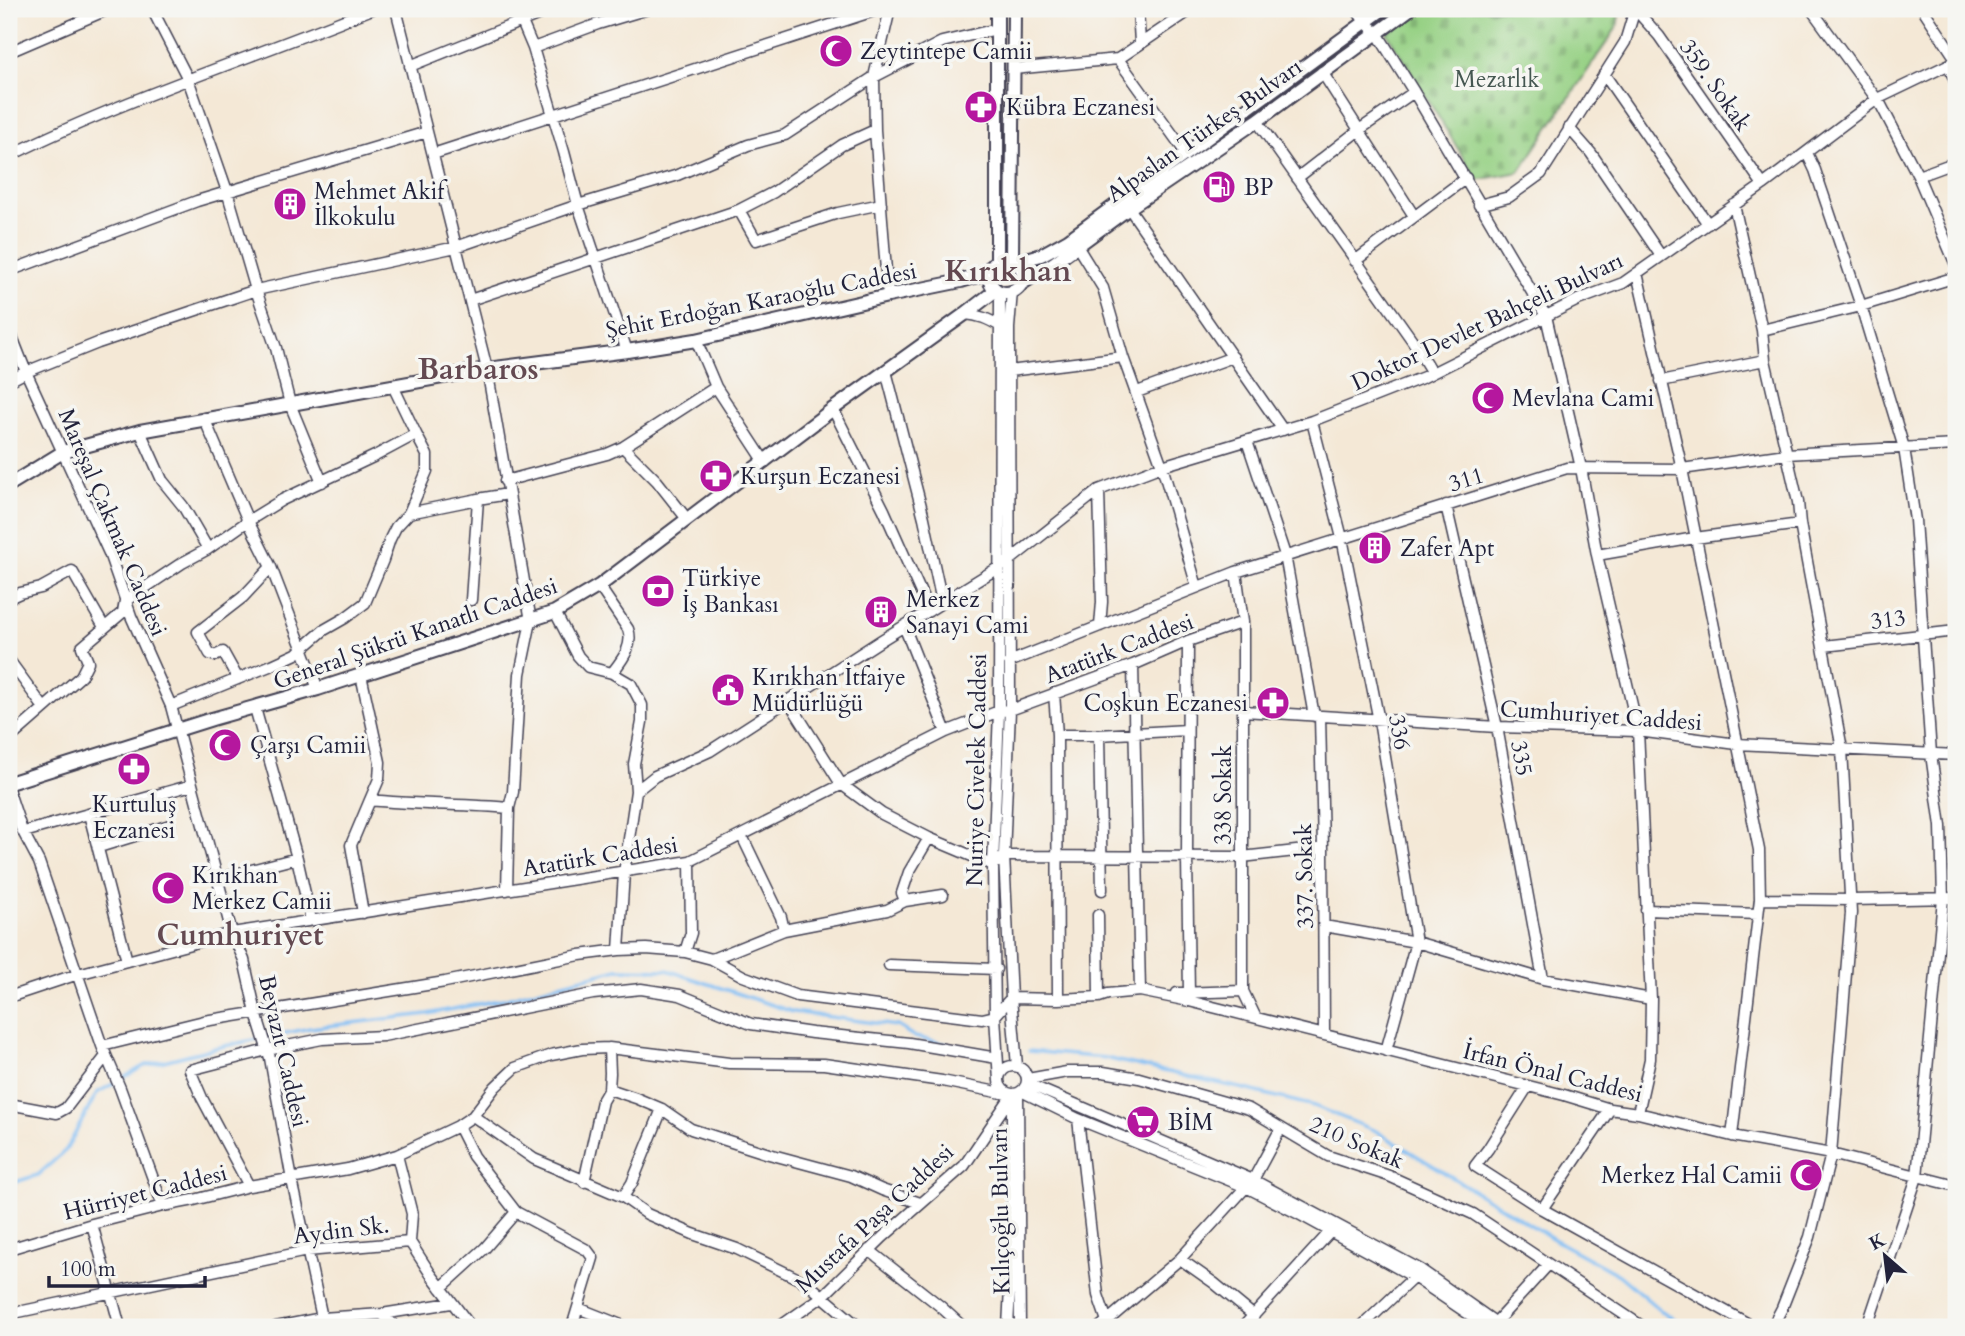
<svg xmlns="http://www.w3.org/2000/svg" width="1965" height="1336" font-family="Cardo,serif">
<defs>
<pattern id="cemetery-stones" width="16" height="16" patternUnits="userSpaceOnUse" patternTransform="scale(1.75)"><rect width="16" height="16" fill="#97d185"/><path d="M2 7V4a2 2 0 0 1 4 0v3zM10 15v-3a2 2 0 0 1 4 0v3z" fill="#82b374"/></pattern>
</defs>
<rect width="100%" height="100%" fill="#f6f6f2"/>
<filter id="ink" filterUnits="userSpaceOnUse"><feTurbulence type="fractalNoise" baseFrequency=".0143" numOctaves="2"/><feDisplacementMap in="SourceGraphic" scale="14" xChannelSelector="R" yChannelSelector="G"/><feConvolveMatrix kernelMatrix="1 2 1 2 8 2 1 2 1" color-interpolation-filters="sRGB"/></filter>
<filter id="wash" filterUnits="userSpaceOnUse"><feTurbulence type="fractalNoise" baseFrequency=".00686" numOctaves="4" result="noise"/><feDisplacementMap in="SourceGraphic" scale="28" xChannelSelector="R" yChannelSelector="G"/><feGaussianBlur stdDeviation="1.57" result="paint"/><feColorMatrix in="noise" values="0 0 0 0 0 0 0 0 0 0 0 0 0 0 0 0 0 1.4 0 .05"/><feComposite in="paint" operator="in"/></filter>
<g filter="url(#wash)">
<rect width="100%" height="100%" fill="#f4e8d6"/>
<path fill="url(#cemetery-stones)" stroke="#5c7a60" stroke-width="2" d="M1422,9H1620L1617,27L1519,172L1477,180L1387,33Z"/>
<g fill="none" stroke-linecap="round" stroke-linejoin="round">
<path stroke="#81bef4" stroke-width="3.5" d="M1029,1051L1105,1058L1249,1090L1314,1106L1376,1131L1562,1244L1619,1275L1660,1310L1687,1327
M9,1184L38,1175L66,1150L97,1093L144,1066L215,1048L310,1028L428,1014L499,1000L618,969L667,970L793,1012L897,1026L915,1037L954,1046"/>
</g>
</g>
<g filter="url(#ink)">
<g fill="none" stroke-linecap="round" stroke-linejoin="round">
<defs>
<path id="minor" d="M152,9L188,79L227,191L256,290L276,348L290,404L322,482
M396,9L487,369L531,621L520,674L513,792L509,808L507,890
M520,9L522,22L533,48L564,152L578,205L627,351
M1138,9L1140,43
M1356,9L1365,22L1377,33L1414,92L1546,316L1581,468L1597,555L1638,731L1651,999L1650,1059L1638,1113
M1635,9L1659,36L1763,185
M1811,9L1881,105L1918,176L1956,265
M1923,9L1956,59
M533,48L598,24L648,9
M9,52L109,9
M1118,59L1192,9
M410,66L552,9
M1013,69L1118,59L1186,153
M1951,71L1956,84
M1322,72L1414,216
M1604,74L1708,224
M1257,121L1412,340L1432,373
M1569,128L1591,153L1661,256
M1807,153L1815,170L1861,306L1904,448L1915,520L1931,754L1941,826L1943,899L1917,1177L1867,1327
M433,154L880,9
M9,156C126,98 251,58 372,9
M1918,176L1956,162
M1297,178L1359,130L1414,92
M1479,205L1509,197L1541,174L1625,42L1635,9
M1734,205L1762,330L1765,360L1798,502L1800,524L1842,749L1851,913L1831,1154L1810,1237L1782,1308L1772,1327
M1129,208L1283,430
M739,210L756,240L838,213L881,204
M1077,246L1103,288L1123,357L1162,466L1197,587
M1355,261L1466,178
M9,271L197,201L427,132
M1637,273L1682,469L1759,850L1760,899L1732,1136
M1012,291L1009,328L1010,710L1004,856L1011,998L1017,1066
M888,296L875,130L874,77L890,9
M470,300L739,210L774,192L842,145L875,130
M965,314C979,315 988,319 1000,326
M9,329L26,372L109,553L131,616L171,706L232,933L244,960L256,1013L270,1058L292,1180L324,1327
M1762,330L1861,306L1956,277
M696,340L716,387L765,462
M886,371L924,518L942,602
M1009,371L1123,357
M9,381L26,372L98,343L256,290L456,247L578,205L675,176L748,145L785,135L874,77L942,42L997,29
M1661,381L1765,360
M1137,392L1233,357
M833,409L884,510L929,611
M204,418L248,521L271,567L318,689
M1312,421L1342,538L1379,721L1416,942L1386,1051
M140,431L162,480L183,506L208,549
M1247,441L1285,555L1314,716
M623,447L657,481L687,519
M505,481L607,454L623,447L716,387
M1099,490L1102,602L1100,626
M478,499L508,494
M1446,505L1497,727L1543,979
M409,513L478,499L471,600
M1597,555L1695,538L1800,524
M1236,572L1243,622V991L1255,1016
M599,586L628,629C634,646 622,660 612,673
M9,598L20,593L41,588L72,571L104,627
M555,612L578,656L588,667L612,673L631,684L642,705V722L634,764L636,791L624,873L619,950
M904,626L946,732
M1188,641L1187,858L1189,994
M1824,646L1956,631
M9,660L44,708
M1009,662L1236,572L1567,468L1682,469L1786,454L1956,445
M1133,665L1140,991H1145
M361,675L380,762L379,779L370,800
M238,679L223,652L215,656L210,654L198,632L243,597L271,567
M1054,693L1057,735L1058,999
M788,700L841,784L882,814L929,838L993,865L1004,856L1242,857L1323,848
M171,706L272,665L296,654L324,630L345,618L365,603L383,560L390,539L396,527L409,513L427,471V455L416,434
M255,708L297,858L311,920
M1243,711L1497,727L1638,731L1737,744L1956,755
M1320,716L1323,848L1324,1035
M1057,735H1099L1187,730
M1099,735L1102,890
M9,739L81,676L88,662L82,647L123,612L125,601L182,563L208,549L248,521L282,500L375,456L416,434L393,386
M636,791L655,776L710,751L880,641L1009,561L1099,490L1162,466L1312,421L1424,377L1578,300L1623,283L1763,185L1877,99L1956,61
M9,792L21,828L39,862L102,1046L120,1088L163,1206
M89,814L127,961
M24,832L192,785
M742,836L781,917L784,930
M99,847L170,825
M217,879L297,858
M1760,899L1851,900L1956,898
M905,901L902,893L909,872L929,838
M1646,910L1758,914
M363,913L351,845L370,800C416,805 463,804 509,808
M1098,915L1099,997
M1324,926L1416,942L1543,979L1651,999
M685,952L691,933L690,861
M712,959L784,930L887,910L905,901L943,895
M889,965L996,969
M1177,993L1243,991
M9,997L78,974L232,933L690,861L946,732L999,711L1010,710L1133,665L1188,641L1243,622
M1011,998L1058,999L1099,997L1108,994L1140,991L1189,1001L1564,1095L1610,1109L1638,1113L1732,1136L1831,1154L1956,1186
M102,1046L204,1021L445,982L580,955L619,950L646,949L685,952L712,959L743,976L797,996L982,1019L995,1016L1011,998
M999 1080a14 14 0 1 1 28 0a14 14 0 1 1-28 0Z
M1028,1079L1067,1072H1103L1139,1078L1249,1109L1328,1156L1389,1176L1473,1214L1643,1327
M999,1081L995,1016L993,865L999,711L1000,292
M1028,1084L1253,1180L1421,1270L1502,1327
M1528,1086L1488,1149L1475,1166L1542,1209
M609,1089L636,1098L662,1109L691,1129L769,1154L851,1176L882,1190L920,1203
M1023,1092L1078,1119L1246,1187L1299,1214L1414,1277L1488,1327
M1018,1094L1020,1327
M9,1104L57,1113L66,1108L106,1056
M1610,1109L1542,1209L1754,1327
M473,1116L534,1159L623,1197L647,1214L693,1234L737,1249L807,1283L859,1327
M1078,1119L1098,1295L1107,1321L1112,1327
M458,1126L473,1156L516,1212L587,1250L593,1258L572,1327
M397,1155L412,1214L410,1242
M1253,1180L1281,1128
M584,1182L602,1101L609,1089L610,1073L609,1048
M249,1186L202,1098L190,1070L267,1050L322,1039L383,1036L593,994L641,989L680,995L751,1024L812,1033L909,1043L997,1058
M623,1197L632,1183L662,1109
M92,1224L120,1327
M9,1249L92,1224L163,1206L194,1200L249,1186L348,1169L397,1155L458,1126L473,1116L495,1087L515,1068L551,1055L582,1049L609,1048L729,1063L824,1064L942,1081L1012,1095
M869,1250L940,1306L963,1327
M1180,1259L1214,1283L1254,1316
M441,1288L485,1248L516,1212
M578,1308L626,1327
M9,1314L307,1251L410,1242L430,1273L471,1327
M382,1314L396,1327
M1495,1323L1548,1265
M276,1327L322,1318L382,1314L451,1303
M779,1327L823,1296L883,1237L964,1166L1012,1095
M1008,1327L1012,1249V1096
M1100,1327L1180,1259L1246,1187
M1243,1327L1330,1232
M1361,1327L1414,1277"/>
<path id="major" d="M989 276a17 17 0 1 1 34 0a17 17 0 1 1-34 0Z
M1012,260L1014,9
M997,261V9
M1016,262L1041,255L1068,240L1383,9
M1021,284L1054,263L1129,208L1257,121L1410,9
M9,485L63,452L140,431L487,369L627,351L696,340L888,296L961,281L977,276L991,267
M9,783L212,719L318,689L555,612L599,586L833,409L965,314L996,290"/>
</defs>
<use href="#minor" stroke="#424052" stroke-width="13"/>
<use href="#major" stroke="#424052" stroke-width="16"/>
<use href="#minor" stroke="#fff" stroke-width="10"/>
<use href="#major" stroke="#fff" stroke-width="12"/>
</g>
</g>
<defs>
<symbol id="mosque-disc" viewBox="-11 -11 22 22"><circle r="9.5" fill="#b5179e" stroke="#f6f6f2"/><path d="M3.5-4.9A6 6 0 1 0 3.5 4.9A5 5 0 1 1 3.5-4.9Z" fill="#fff"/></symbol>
<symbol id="pharmacy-disc" viewBox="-11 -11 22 22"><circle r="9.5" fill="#b5179e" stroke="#f6f6f2"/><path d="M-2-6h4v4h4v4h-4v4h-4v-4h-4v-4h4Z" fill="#fff"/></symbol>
<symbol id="fuel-disc" viewBox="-11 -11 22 22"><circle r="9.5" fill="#b5179e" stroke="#f6f6f2"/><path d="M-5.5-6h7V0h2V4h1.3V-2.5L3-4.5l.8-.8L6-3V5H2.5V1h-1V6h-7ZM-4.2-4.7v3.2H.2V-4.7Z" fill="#fff"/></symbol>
<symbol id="building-disc" viewBox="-11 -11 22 22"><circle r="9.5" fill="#b5179e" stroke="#f6f6f2"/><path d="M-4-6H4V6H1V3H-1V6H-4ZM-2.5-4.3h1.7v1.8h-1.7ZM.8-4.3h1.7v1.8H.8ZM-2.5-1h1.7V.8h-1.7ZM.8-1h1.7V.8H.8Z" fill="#fff"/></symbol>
<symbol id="bank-disc" viewBox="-11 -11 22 22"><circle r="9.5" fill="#b5179e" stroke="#f6f6f2"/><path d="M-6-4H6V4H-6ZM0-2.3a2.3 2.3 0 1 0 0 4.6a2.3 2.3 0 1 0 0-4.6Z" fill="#fff"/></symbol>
<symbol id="civic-disc" viewBox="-11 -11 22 22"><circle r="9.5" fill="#b5179e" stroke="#f6f6f2"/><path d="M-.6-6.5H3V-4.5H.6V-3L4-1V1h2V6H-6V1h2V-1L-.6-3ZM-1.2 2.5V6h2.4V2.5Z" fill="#fff"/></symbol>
<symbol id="supermarket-disc" viewBox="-11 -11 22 22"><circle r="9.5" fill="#b5179e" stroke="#f6f6f2"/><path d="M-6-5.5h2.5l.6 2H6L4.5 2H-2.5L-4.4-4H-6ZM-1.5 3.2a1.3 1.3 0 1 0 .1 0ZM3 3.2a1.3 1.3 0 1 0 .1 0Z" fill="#fff"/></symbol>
</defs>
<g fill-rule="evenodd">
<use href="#mosque-disc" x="817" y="32" width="38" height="38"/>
<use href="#pharmacy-disc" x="962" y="88" width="38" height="38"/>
<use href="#fuel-disc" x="1200" y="168" width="38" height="38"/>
<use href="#building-disc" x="271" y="185" width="38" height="38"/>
<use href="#mosque-disc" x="1469" y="379" width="38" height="38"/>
<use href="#pharmacy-disc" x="697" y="457" width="38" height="38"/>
<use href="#building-disc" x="1356" y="529" width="38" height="38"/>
<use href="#bank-disc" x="639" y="572" width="38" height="38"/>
<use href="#building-disc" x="862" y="593" width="38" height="38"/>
<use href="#civic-disc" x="709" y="671" width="38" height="38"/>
<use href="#pharmacy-disc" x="1254" y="684" width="38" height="38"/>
<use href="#mosque-disc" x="206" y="726" width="38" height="38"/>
<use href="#pharmacy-disc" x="115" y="750" width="38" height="38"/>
<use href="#mosque-disc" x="149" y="869" width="38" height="38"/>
<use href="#supermarket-disc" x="1124" y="1103" width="38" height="38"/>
<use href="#mosque-disc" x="1787" y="1156" width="38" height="38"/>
</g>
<g text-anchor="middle" stroke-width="7" stroke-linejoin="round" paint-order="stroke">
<g font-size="23" fill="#22223b" stroke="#f6f6f2" text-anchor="start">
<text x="860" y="59">Zeytintepe Camii</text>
<text x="1006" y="115">Kübra Eczanesi</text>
<text x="1244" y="195">BP</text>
<text x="314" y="199">Mehmet Akif<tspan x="314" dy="26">İlkokulu</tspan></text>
<text x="1512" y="406">Mevlana Cami</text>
<text x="740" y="484">Kurşun Eczanesi</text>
<text x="1400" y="556">Zafer Apt</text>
<text x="682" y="586">Türkiye<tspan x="682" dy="26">İş Bankası</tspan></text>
<text x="906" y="607">Merkez<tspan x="906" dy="26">Sanayi Cami</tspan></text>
<text x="752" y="685">Kırıkhan İtfaiye<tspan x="752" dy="26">Müdürlüğü</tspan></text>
<text x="1248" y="711" text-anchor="end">Coşkun Eczanesi</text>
<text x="250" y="753">Çarşı Camii</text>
<text x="134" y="812" text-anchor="middle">Kurtuluş<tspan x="134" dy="26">Eczanesi</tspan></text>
<text x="192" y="883">Kırıkhan<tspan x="192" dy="26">Merkez Camii</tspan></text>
<text x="1168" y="1130">BİM</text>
<text x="1782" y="1183" text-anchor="end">Merkez Hal Camii</text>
</g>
<g font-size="23" fill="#455751" stroke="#f6f6f2">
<text x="1497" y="87">Mezarlık</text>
</g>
<g font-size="23" fill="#22223b" stroke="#f6f6f2">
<text transform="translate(1716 85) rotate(55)" y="8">359. Sokak</text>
<text transform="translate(1204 130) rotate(-35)" y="8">Alpaslan Türkeş Bulvarı</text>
<text transform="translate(761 300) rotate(-11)" y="8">Şehit Erdoğan Karaoğlu Caddesi</text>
<text transform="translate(1487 321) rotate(-25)" y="8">Doktor Devlet Bahçeli Bulvarı</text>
<text transform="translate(1466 479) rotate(-17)" y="8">311</text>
<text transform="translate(113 522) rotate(67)" y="8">Mareşal Çakmak Caddesi</text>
<text transform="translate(1888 619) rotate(-7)" y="8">313</text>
<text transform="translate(415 633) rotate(-19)" y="8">General Şükrü Kanatlı Caddesi</text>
<text transform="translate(1119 648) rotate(-21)" y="8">Atatürk Caddesi</text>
<text transform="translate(1601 715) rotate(4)" y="8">Cumhuriyet Caddesi</text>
<text transform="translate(1400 732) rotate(80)" y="8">336</text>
<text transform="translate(1522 758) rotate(80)" y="8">335</text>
<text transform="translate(976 770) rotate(-89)" y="8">Nuriye Civelek Caddesi</text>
<text transform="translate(1223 795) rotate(-90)" y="8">338 Sokak</text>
<text transform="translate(600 856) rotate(-9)" y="8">Atatürk Caddesi</text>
<text transform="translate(1304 876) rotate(-91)" y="8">337. Sokak</text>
<text transform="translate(284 1051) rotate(77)" y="8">Beyazıt Caddesi</text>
<text transform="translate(1553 1072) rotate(14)" y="8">İrfan Önal Caddesi</text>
<text transform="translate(1357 1142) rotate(23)" y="8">210 Sokak</text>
<text transform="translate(145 1192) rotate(-14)" y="8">Hürriyet Caddesi</text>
<text transform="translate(1000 1211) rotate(-91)" y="8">Kılıçoğlu Bulvarı</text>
<text transform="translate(874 1218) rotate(-43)" y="8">Mustafa Paşa Caddesi</text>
<text transform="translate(341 1230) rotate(-7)" y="8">Aydin Sk.</text>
</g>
<g font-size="30" font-weight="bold" fill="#634951" stroke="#f6f6f2">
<text x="1008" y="281">Kırıkhan</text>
<text x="478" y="379">Barbaros</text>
<text x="240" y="945">Cumhuriyet</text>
</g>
</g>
<rect width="1965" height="1336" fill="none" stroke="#f6f6f2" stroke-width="35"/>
<g transform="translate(1885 1256) rotate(332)" stroke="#f6f6f2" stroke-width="5" paint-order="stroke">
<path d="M0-5L12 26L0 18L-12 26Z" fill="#22223b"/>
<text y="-10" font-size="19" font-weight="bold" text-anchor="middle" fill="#22223b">K</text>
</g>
<path d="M49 1276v10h156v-10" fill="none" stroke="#22223b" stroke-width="3.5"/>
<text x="60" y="1276" font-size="21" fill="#22223b" stroke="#f6f6f2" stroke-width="5" paint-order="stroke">100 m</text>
</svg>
